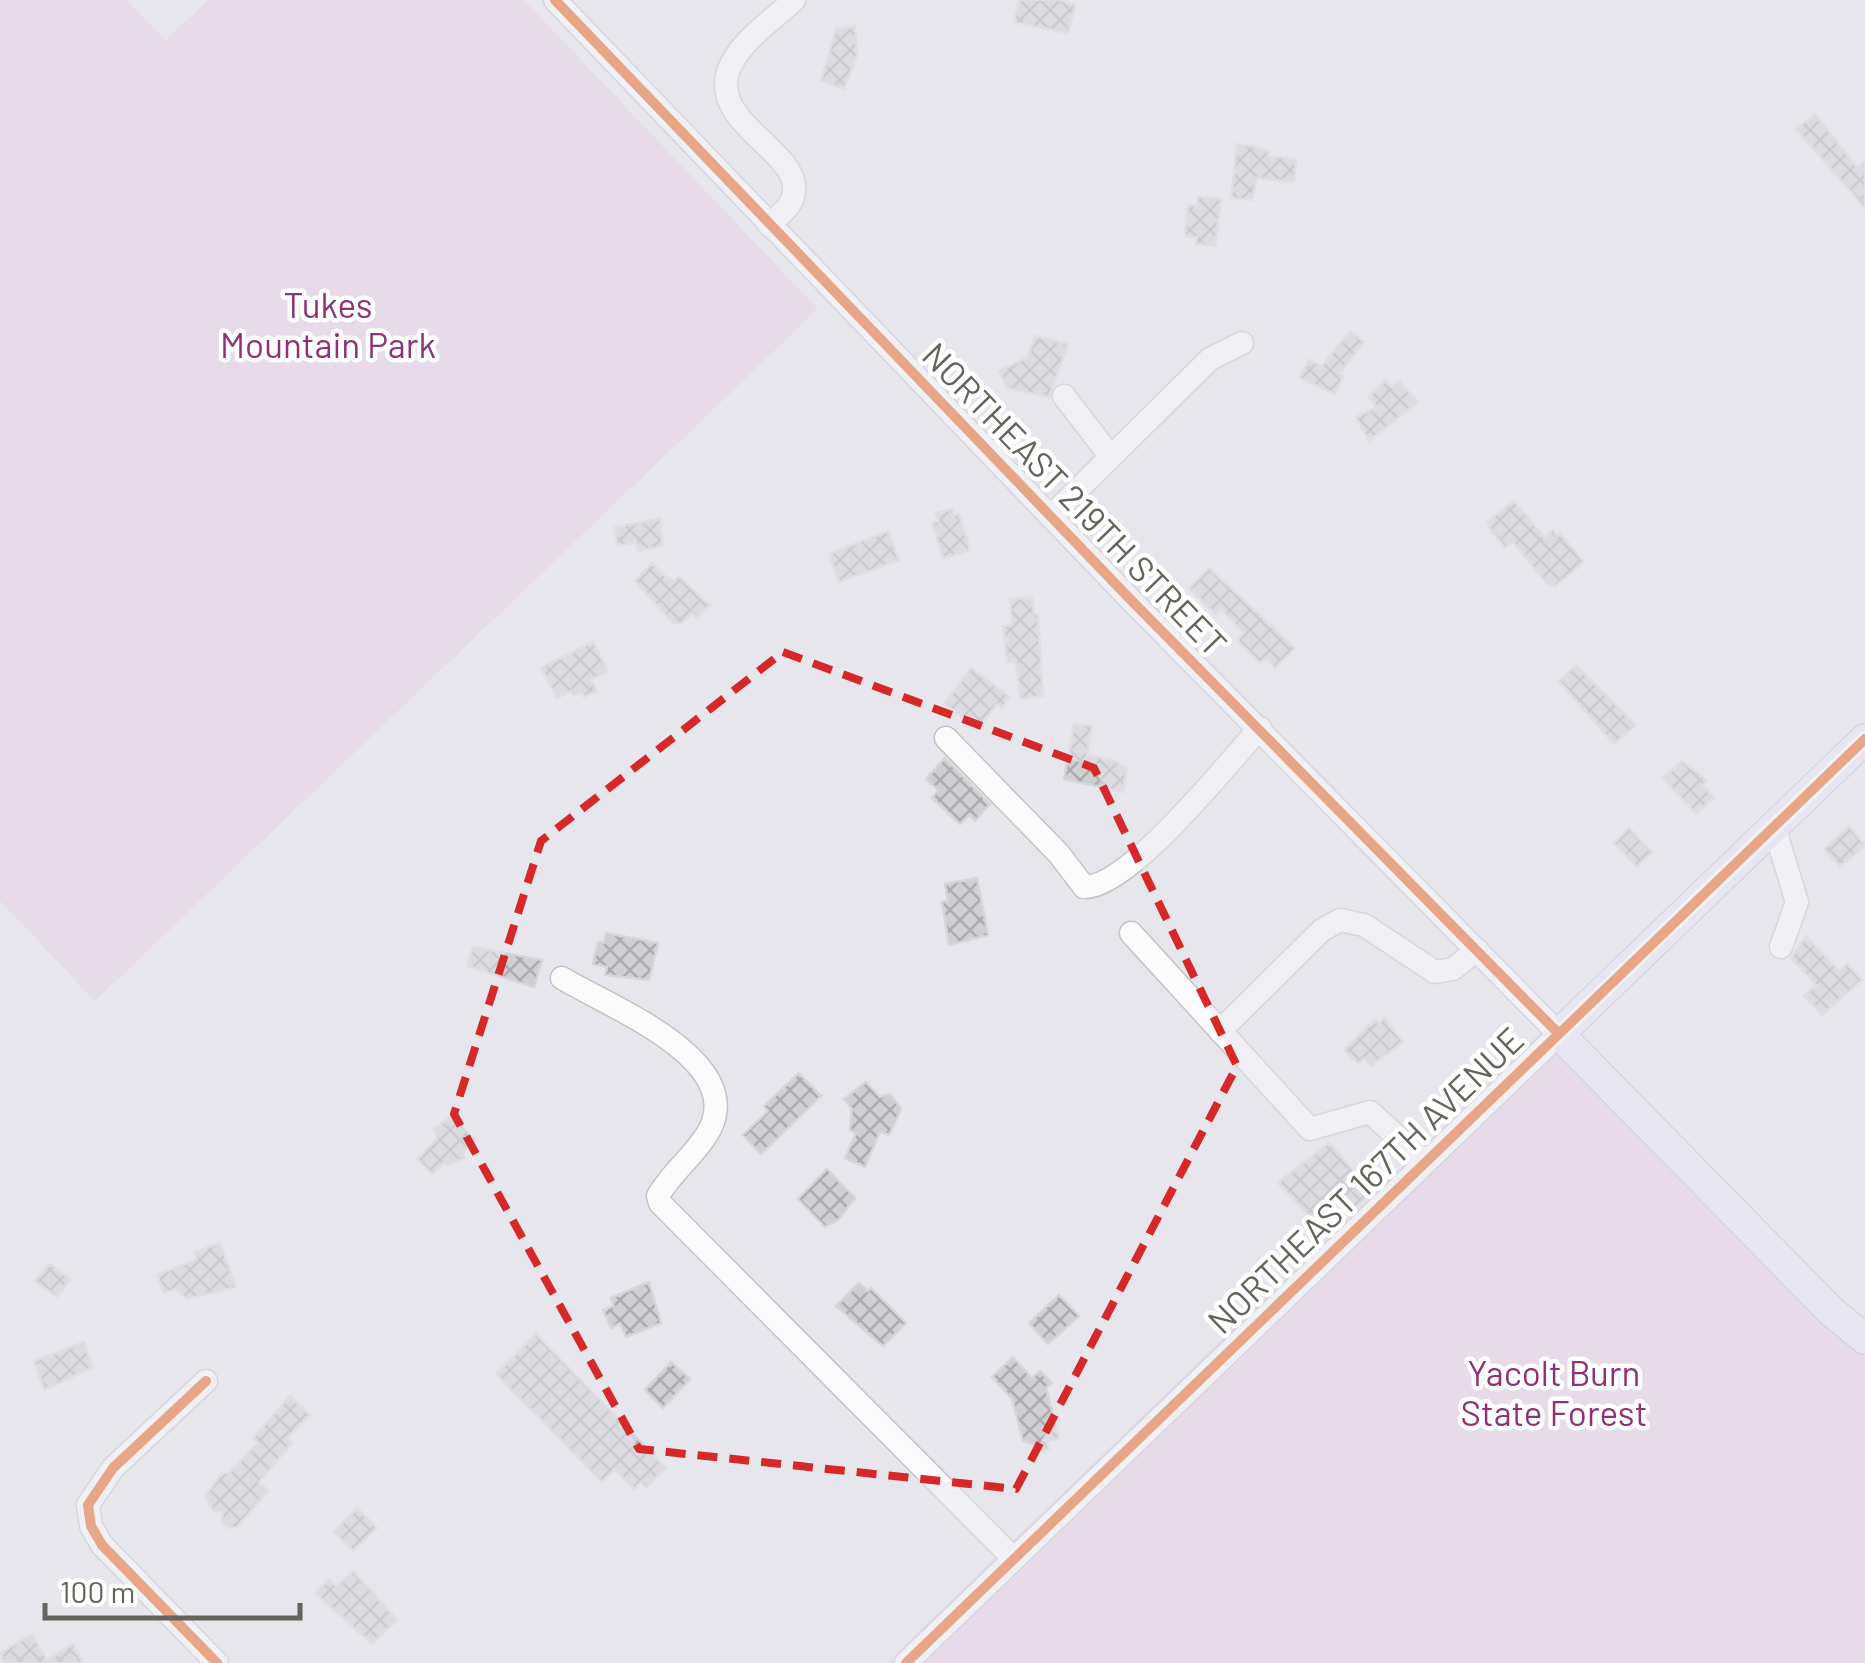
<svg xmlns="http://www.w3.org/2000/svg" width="1865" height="1663" font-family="Barlow,sans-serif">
<defs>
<pattern id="building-cross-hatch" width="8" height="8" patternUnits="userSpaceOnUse" patternTransform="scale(2.5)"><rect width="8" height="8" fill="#cfcfd3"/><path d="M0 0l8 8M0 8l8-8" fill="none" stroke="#acacae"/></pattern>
</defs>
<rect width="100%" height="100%" fill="#e6e6ec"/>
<path fill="#e8cfe6" d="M0,0H127L166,40L208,0H524L818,309L95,1001L0,901Z
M1558,1016L1865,1324V1663H886Z"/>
<path fill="url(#building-cross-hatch)" stroke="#d5d6dc" stroke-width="2.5" d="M1019,0H1060L1075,5L1068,33L1014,22Z
M855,27L857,55L844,89L821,81L836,29Z
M1815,114L1857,167L1865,161V208L1796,129Z
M1237,144L1257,147L1269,151L1268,156L1296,159L1294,182L1257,178L1252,200L1231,198Z
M1198,197L1221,199L1215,246L1196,244L1197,237L1185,236L1188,205L1197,206Z
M1350,331L1364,342L1339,374L1343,376L1335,394L1300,378L1309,360L1322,366Z
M1035,336L1068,344L1049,397L1007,388L999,371L1028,357Z
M1386,380L1392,387L1399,381L1418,402L1369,441L1356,417L1377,407L1368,397Z
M1514,501L1544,537L1553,530L1557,536L1560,533L1584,562L1555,586L1547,584L1513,542L1505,548L1490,529L1487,522Z
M952,509L954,515L959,514L970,550L943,558L932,523L939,521L936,513Z
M660,518L662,546L638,551L636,542L618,546L614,528Z
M888,531L899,560L839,582L829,554Z
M652,563L667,578L674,581L678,576L710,605L697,618L692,613L682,623H673L635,581Z
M1209,568L1295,648L1275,668L1266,658L1260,663L1237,640L1244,633L1221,609L1216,615L1189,588Z
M1032,597L1034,614H1038L1043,696L1020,699L1016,661L1007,662L1003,626L1012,625L1010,599Z
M593,642L608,671L591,680L597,691L584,697L581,692L573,696L571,691L557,698L541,668Z
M1576,665L1636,725L1614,744L1559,681Z
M971,668L1010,697L1002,708L997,704L978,729L944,704Z
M1074,724L1092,726L1087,755L1112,760L1127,768L1123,792L1064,779Z
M945,758L990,804L975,821L969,815L960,824L932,798L938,790L926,779Z
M1682,761L1707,781L1703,785L1714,798L1696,814L1663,778Z
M1849,826L1865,845L1840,867L1824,849Z
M1629,828L1652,852L1637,867L1614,843Z
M977,878L988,935L949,945L942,902L948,901L945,884Z
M606,933L658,943L649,980L605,975L607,967L593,964L598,942L604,943Z
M1806,936L1839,971L1847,964L1862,980L1822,1015L1804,996L1816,985L1791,958Z
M473,947L542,960L534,987L467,966Z
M1384,1018L1403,1042L1371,1066L1364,1058L1358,1064L1344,1050L1375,1019L1379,1023Z
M799,1073L821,1096L761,1154L743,1135L768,1111L764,1106Z
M866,1082L880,1097L890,1094L901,1109L889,1135L880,1131L865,1167L845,1158L856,1133L850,1130L852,1109L844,1099Z
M451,1117L475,1141L463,1152L464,1158L448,1165L445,1162L432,1174L417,1159L437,1139L434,1129Z
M1329,1143L1359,1176L1366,1169L1376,1180L1369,1187L1373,1191L1355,1208L1343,1196L1315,1222L1278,1183Z
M827,1169L855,1198L839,1219L825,1227L798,1199Z
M220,1243L236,1287L187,1299L175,1289L164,1293L157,1275L197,1259L195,1252Z
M50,1264L70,1279L57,1297L35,1281Z
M649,1282L661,1323L626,1337L620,1323L611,1328L603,1310L614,1306L611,1298Z
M859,1283L868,1291L871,1288L906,1323L883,1346L836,1306Z
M1059,1295L1079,1316L1048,1344L1029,1323Z
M536,1334L666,1468L646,1488L641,1482L634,1489L615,1469L602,1482L496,1374Z
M84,1342L93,1367L44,1390L34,1361Z
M1013,1357L1032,1378L1040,1371L1052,1383L1046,1388L1059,1438L1047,1441L1049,1449L1036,1452L1034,1444L1023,1441L1012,1399L992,1377Z
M671,1362L690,1379L663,1408L645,1390Z
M290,1396L310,1415L287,1438L292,1443L259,1482L268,1491L237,1527L229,1528L222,1522L223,1511L214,1512L205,1496L222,1473H229L258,1443L253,1438Z
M357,1508L377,1528L353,1551L334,1532Z
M353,1571L397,1620L372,1644L315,1593L329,1579L337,1587Z
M32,1634L47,1660L73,1644L83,1663H5L0,1653Z"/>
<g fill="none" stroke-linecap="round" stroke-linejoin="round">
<defs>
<path id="minor" d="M555,0L1129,598L1559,1034L906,1663
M769,225C776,218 787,210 791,202C814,154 707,128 729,69C739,42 774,19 794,0
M1064,396L1111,457
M1051,516L1210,359L1242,343
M946,738L1059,854L1084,887C1129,888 1227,764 1260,728
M1774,827L1797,902L1781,947
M1131,933L1310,1129L1370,1112L1425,1162
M562,978C607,1006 745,1058 710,1129C697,1154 672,1171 658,1196L660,1203L1014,1559
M1220,1031L1322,930L1340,920L1364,925L1435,972L1453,969L1477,950
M206,1381L113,1468L88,1505L91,1526L102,1545L217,1663"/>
<path id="major" d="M1865,739L1559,1034L1832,1312L1865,1339"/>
</defs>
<use href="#minor" stroke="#c4c4c5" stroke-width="25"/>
<use href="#major" stroke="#b2b4d6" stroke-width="32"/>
<use href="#minor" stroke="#fbfbfc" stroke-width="22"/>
<use href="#major" stroke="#e8e7f3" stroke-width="30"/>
<defs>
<path id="cycleway" d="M555,0L1129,598L1559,1034
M206,1381L113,1468L88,1505L91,1526L102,1545L217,1663
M906,1663L1865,739"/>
</defs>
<use href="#cycleway" stroke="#fff" stroke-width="16"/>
<use href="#cycleway" stroke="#e8590c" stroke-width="10"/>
</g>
<path d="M0 0H1865V1663H0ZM783,652L1094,768L1237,1066L1016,1489L639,1449L454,1114L541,841Z" fill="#e6e6ec" fill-opacity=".55" fill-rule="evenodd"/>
<path fill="none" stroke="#d62828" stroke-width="8" stroke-dasharray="20 12" stroke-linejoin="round" d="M783,652L1094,768L1237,1066L1016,1489L639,1449L454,1114L541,841Z"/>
<g text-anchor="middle" stroke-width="9" stroke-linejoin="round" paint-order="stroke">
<g font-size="35" fill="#8f3079" stroke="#fff">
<text x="328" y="318">Tukes<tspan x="328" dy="40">Mountain Park</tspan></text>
<text x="1554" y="1386">Yacolt Burn<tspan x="1554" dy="40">State Forest</tspan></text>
</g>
<g font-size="35" fill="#65635b" stroke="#fff">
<text transform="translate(1074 500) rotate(46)" y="12">NORTHEAST 219TH STREET</text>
<text transform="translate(1366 1181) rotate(-44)" y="12">NORTHEAST 167TH AVENUE</text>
</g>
</g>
<path d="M45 1603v15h255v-15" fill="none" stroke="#65635b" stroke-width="5"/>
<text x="60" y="1603" font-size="30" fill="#65635b" stroke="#ffffff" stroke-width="8" paint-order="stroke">100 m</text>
</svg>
